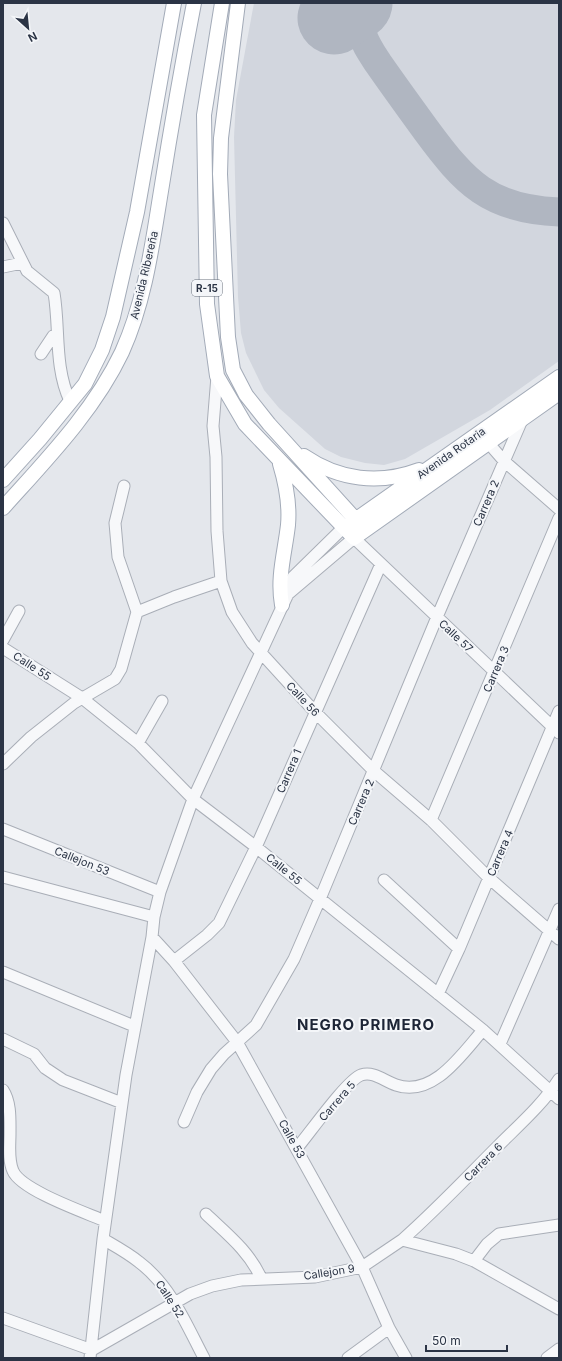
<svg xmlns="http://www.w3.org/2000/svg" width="562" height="1361" font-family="Inter,sans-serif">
<rect width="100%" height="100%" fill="#e4e7ec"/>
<path fill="#d2d6de" d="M254,3H559V361L490,410L405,459L384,465L365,463L341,457L325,449L279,408L264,390L246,353L241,333L238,297L234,137L236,100Z"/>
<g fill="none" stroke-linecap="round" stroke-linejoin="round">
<path stroke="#b0b6c1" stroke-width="29" d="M368,3C355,29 363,40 378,63C394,86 410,108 426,130C465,183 489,209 559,212"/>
<path stroke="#b0b6c1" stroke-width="73" d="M334,18L356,3"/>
<defs>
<path id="minor" d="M3,223L27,271L54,293C60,328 54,367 70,401
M3,267L22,263
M41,354L53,336L57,334
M217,376L213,426L216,457L217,531L221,581L232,612L252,643L315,712L374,771L431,820L489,878L559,939
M484,438L504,461L559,509
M124,486L115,523L118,557L137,612
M343,528L293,577L289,584L288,594L354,538L559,733
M3,640L19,611
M3,648L82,698L138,743L193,799L256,847L483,1030L559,1099
M138,743L162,701
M3,764L31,737L74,703L115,679L121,669L137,612L174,597L221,581
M431,820L559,518
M3,829L160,892
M3,877L154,917
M384,880L459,949
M152,937L174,961L237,1042L362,1267L389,1328L406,1358
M174,961L207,935L219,923L256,847L381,564
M3,972L134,1026
M438,994L459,949L559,711
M3,1039L34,1054L45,1068L63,1080L122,1103
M500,1044L559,909
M3,1090C11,1102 10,1120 10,1134C10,1146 8,1160 13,1171C21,1190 84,1212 105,1221
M184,1122L197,1092L211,1069L224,1054L256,1025L294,959L320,899L437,617L522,420
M297,1148C309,1134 347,1080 361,1075C374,1071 384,1081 396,1085C433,1098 462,1054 483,1030
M206,1214C227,1234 249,1251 261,1278
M103,1239C115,1246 128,1253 139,1262C171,1286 186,1324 204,1358
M402,1240C436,1210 466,1178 498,1146C519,1125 543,1104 559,1079
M474,1261L559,1309
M3,1318L92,1350L190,1294L212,1286L241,1280L315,1277L362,1267L402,1240L456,1254L474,1261L487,1244L499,1234L559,1225
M90,1358L103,1239L126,1075L152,937L154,917L160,892L193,799L288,594
M348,1358L389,1328
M547,1358L559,1349"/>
<path id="major" d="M222,3L204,115L207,304L217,376L245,424L354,538L559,393
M238,3L221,138L220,174L228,337L233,370L246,395L269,424L365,530
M304,456C339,480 379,485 419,470
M280,464C286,484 290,503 288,525C285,552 277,577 282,605
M3,480L40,439L85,384L102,350L113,317L137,212L174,3
M3,508C46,460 94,411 122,352C145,301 152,246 161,191C171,128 182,65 194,3
M348,525L559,377"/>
</defs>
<use href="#minor" stroke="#a9aeb7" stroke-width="13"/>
<use href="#major" stroke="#a3abb8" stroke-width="16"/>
<use href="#minor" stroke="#f7f8fa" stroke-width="11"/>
<use href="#major" stroke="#fff" stroke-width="14"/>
</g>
<g text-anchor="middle" stroke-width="4" stroke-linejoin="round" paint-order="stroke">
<rect fill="#f4f6f9" stroke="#676e7b" stroke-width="1" x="192" y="280" width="30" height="16" rx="3"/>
<g font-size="10" font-weight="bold" fill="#2b3445">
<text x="207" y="292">R-15</text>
</g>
<g font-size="11" fill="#2b3445" stroke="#f4f6f9">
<text transform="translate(144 275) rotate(-77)" y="4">Avenida Ribereña</text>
<text transform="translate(451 453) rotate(-35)" y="4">Avenida Rotaria</text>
<text transform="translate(486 503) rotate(-67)" y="4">Carrera 2</text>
<text transform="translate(456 636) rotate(43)" y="4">Calle 57</text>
<text transform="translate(32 666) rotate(33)" y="4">Calle 55</text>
<text transform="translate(496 669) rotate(-67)" y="4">Carrera 3</text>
<text transform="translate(303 699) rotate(47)" y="4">Calle 56</text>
<text transform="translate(289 771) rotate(-67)" y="4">Carrera 1</text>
<text transform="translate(361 802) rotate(-67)" y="4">Carrera 2</text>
<text transform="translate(500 853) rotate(-67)" y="4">Carrera 4</text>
<text transform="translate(82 861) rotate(22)" y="4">Callejon 53</text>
<text transform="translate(284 869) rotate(39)" y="4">Calle 55</text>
<text transform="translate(337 1101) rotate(-49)" y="4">Carrera 5</text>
<text transform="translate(292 1139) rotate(61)" y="4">Calle 53</text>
<text transform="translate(483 1162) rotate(-45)" y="4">Carrera 6</text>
<text transform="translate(329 1272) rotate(-9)" y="4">Callejon 9</text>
<text transform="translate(170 1299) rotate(57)" y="4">Calle 52</text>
</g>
<g font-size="15" font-weight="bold" letter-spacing="1" fill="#1d2536" stroke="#f4f6f9">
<text x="366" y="1030">NEGRO PRIMERO</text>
</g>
</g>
<rect width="562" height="1361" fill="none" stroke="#2b3445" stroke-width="8"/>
<g transform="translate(28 28) rotate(153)" stroke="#f4f6f9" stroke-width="3" paint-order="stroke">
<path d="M0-3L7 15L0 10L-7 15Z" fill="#2b3445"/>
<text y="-6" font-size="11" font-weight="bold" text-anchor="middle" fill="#2b3445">N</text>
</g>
<path d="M426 1345v6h81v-6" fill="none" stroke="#2b3445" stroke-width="2"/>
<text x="432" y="1345" font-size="12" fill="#2b3445" stroke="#f4f6f9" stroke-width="3" paint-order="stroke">50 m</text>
</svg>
